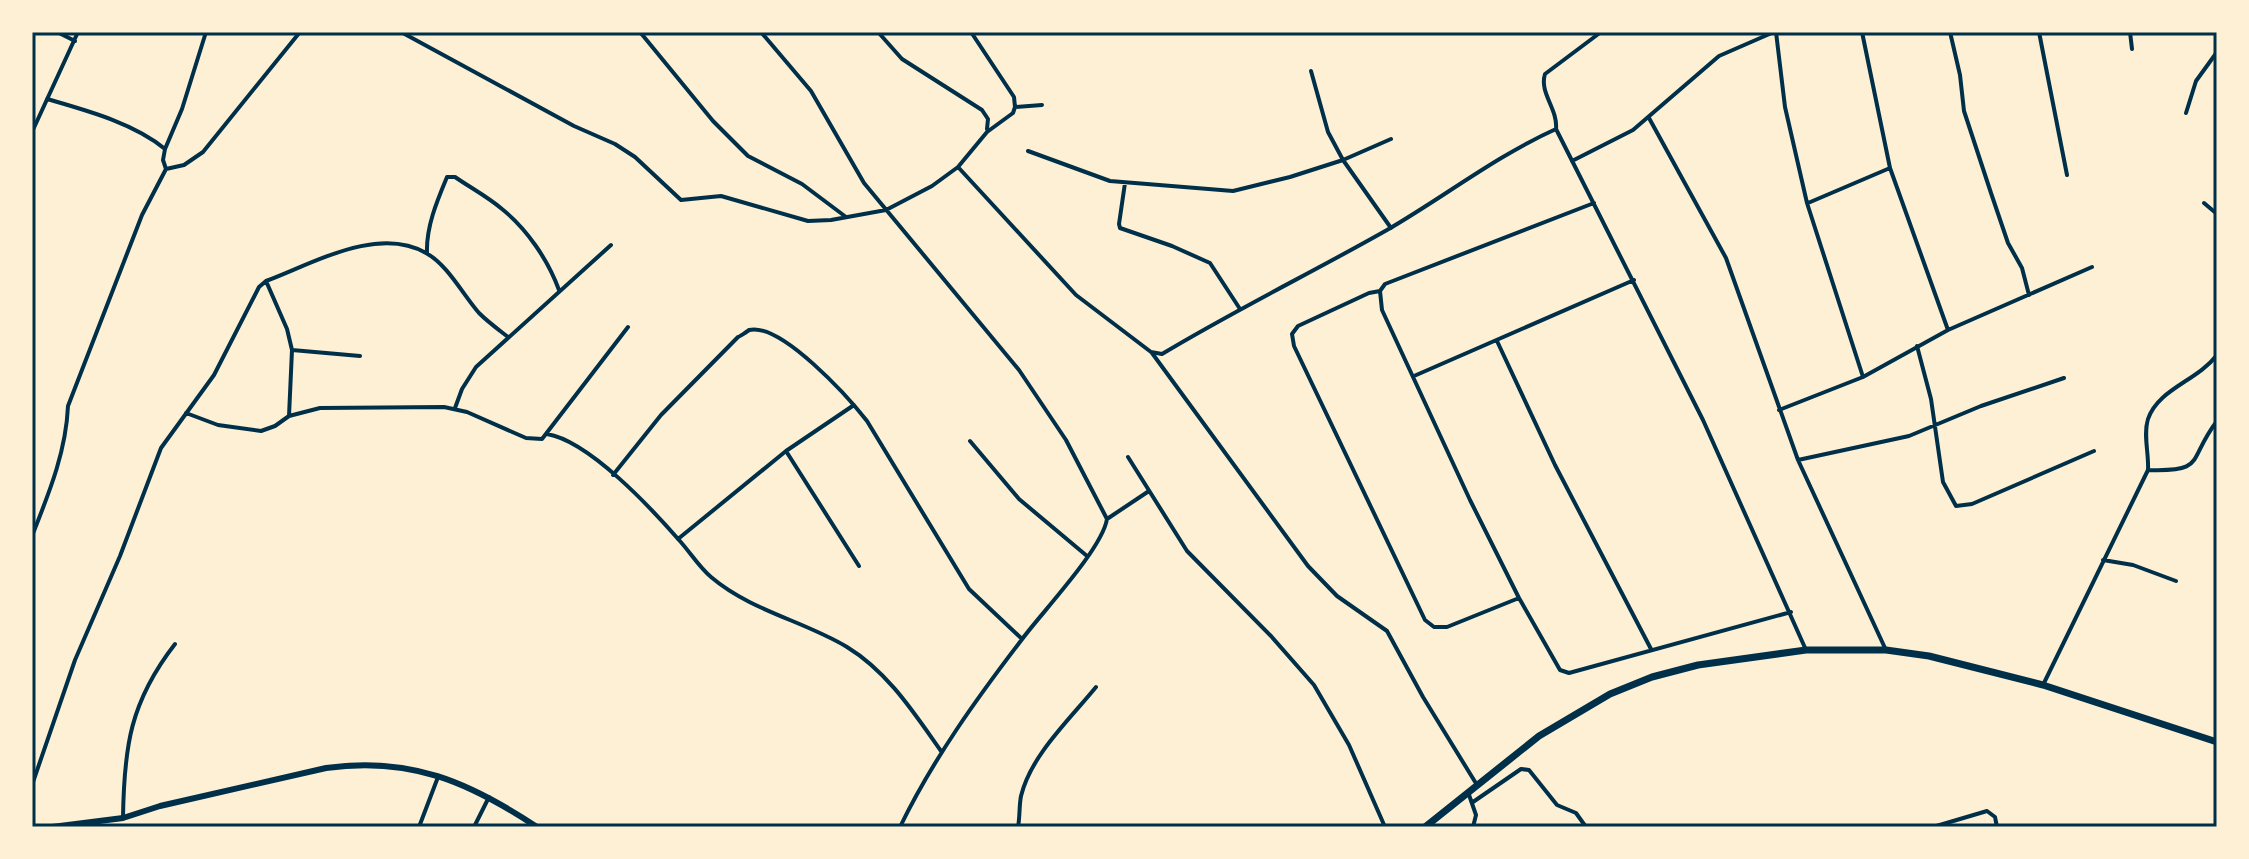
<svg xmlns="http://www.w3.org/2000/svg" width="2249" height="859" font-family="'Nunito Sans',sans-serif">
<rect width="100%" height="100%" fill="#fdf0d5"/>
<g fill="none" stroke-linecap="round" stroke-linejoin="round">
<path stroke="#003049" stroke-width="4" d="M57,32L75,41
M401,32L574,126L615,144L635,157L681,200L721,196L808,221L831,220L886,210L932,186L958,167L987,132L1013,113L1015,107L1014,97L971,32
M640,32L713,121L748,156L802,184L846,217
M761,32L811,91L864,183L1019,370L1066,440L1107,519C1102,549 1044,610 1023,638C977,698 933,759 900,827
M878,32L902,59L982,110L988,119L987,129
M1776,32L1785,107L1807,203L1863,377
M1862,32L1890,168L1948,330
M1950,32L1960,75L1964,111L1991,193L2008,243L2022,268L2029,295
M2039,32L2067,175
M2130,32L2132,49
M1311,71L1328,132L1343,160L1391,228
M47,99C85,110 134,123 165,149
M1015,107L1042,105
M2186,113L2196,81L2217,52
M1649,118L1726,258L1798,460L1885,648
M1556,129L1703,420L1806,650
M32,132L78,32
M1028,151L1110,181L1233,191L1290,177L1343,160L1391,139
M1572,161L1633,130L1719,56L1774,32
M958,167L1076,295L1151,352L1162,354C1235,310 1313,272 1387,230C1444,197 1496,156 1556,129C1558,109 1539,93 1545,74L1601,32
M166,169L184,165L203,152L300,32
M1125,183L1119,224L1120,228L1172,246L1210,263L1240,309
M1808,203L1890,168
M2204,203L2217,214
M427,253C426,227 437,201 447,177H455C471,188 488,197 502,209C527,229 548,260 559,290
M266,281L287,329L292,350L289,416
M1380,291L1382,310L1470,500L1519,598L1560,670L1569,673L1791,612
M1497,341L1555,465L1651,649
M1917,346L1931,399L1943,482L1956,506L1972,504L2094,451
M292,350L360,356
M1152,353L1308,566L1337,596L1387,631L1423,697L1477,785
M1414,376L1634,280
M455,408L462,389L476,367L611,245
M1779,410L1863,377L1948,330L2092,267
M186,413L218,425L261,431L275,426L289,416L320,408L444,407L467,412L526,438L542,439L628,327
M547,434C589,441 651,508 679,540C690,552 699,567 711,577C751,611 804,621 847,647C888,672 914,713 941,751
M970,441L1019,499L1087,556
M786,451L859,566
M1128,457L1187,551L1271,636L1314,685L1349,745L1385,827
M1798,460L1909,436L1981,406L2064,378
M2148,470C2207,472 2187,460 2217,421
M613,475L661,415L738,337C739,337 748,331 749,330C781,322 849,398 867,421L969,589L1022,639
M1107,519L1149,491
M32,536C49,493 66,452 68,406L142,215L166,169L163,160L165,149L182,109L206,32
M678,539L786,451L854,405
M2103,560L2133,565L2176,581
M1519,598L1447,627H1434L1425,620L1294,346L1292,334L1298,326L1369,293L1380,291L1385,284L1594,203
M2043,685L2148,470C2149,453 2143,435 2148,419C2158,389 2197,381 2217,355
M32,785L75,660L120,556L161,448L214,375L259,287L266,281C312,264 378,225 426,253C448,265 463,295 479,313C488,322 499,330 508,337
M1468,792L1476,815L1473,827
M1473,802L1521,769L1529,770L1557,805L1576,813L1586,827
M123,818C124,747 130,702 175,644
M419,827L438,777
M474,827L489,797
M1018,827C1020,817 1019,806 1021,796C1031,755 1070,719 1096,687
M1933,827L1987,811L1995,817L1997,827"/>
<path stroke="#003049" stroke-width="6" d="M52,827L123,818L160,806L326,768C410,756 469,782 537,827"/>
<path stroke="#003049" stroke-width="7" d="M1425,827L1539,736L1610,694L1652,677L1698,665L1806,650H1886L1929,656L2043,685L2217,742"/>
</g>
<rect width="2249" height="859" fill="none" stroke="#fdf0d5" stroke-width="68"/>
<rect x="34" y="34" width="2181" height="791" fill="none" stroke="#003049" stroke-width="3"/>
</svg>
